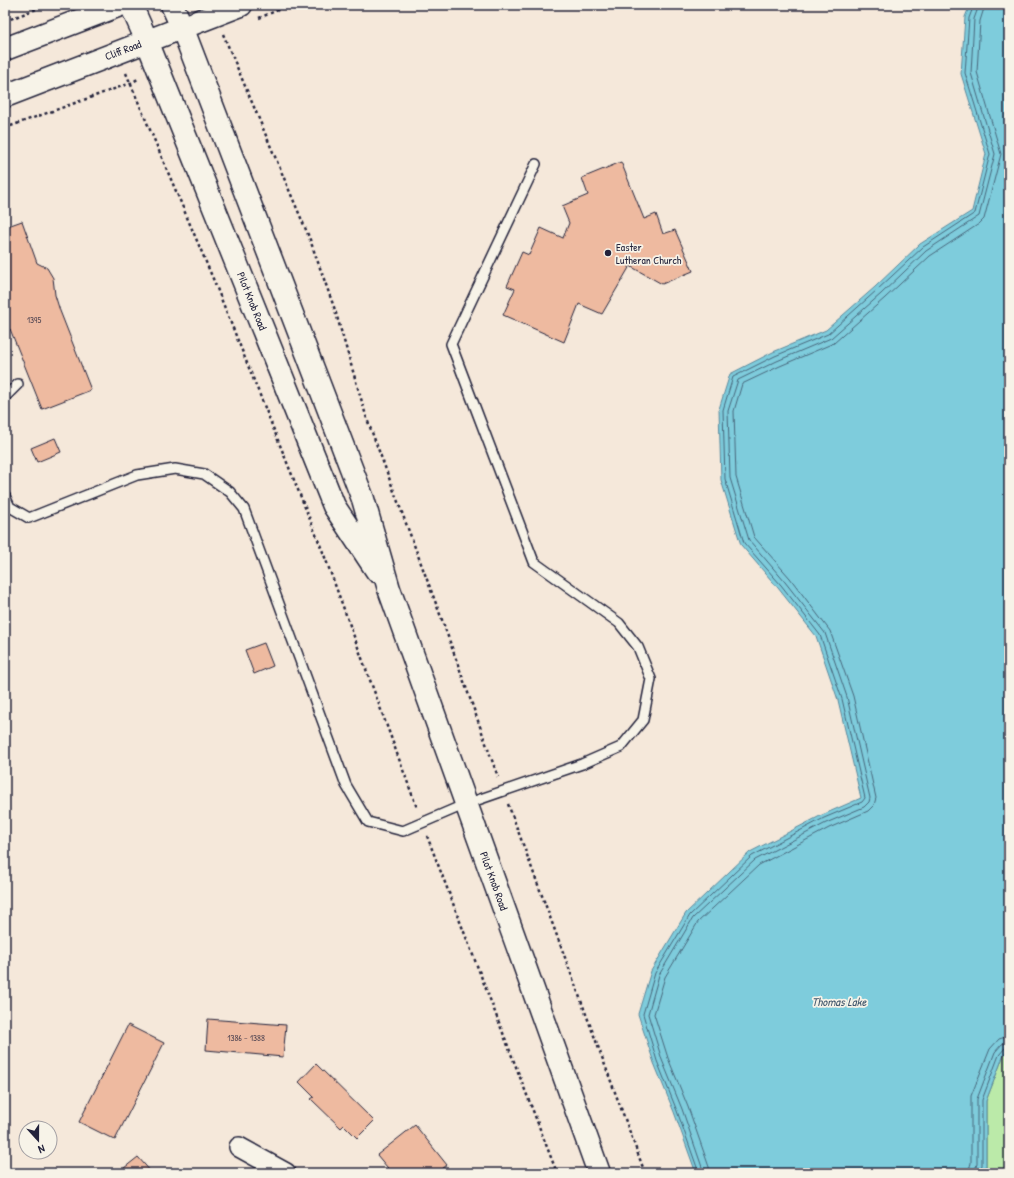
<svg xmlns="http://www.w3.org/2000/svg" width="1014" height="1178" font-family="'Patrick Hand',sans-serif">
<rect width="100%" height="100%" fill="#f5e8da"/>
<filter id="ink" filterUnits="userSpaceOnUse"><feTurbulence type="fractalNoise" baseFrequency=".025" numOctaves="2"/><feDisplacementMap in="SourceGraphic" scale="8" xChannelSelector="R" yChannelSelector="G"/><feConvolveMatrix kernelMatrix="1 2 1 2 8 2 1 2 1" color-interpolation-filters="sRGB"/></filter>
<g filter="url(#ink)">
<path fill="#bbeaa9" stroke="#6e8672" d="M1009,1049V1173H983L986,1166V1101L1003,1057Z"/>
<path fill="#7eccdc" stroke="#59889c" d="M970,5H1009V1049L1003,1057L986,1101V1166L983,1173H696L674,1112L654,1063L638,1014L651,971L686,913L750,852L822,815L861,798L838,700L816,636L778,588L741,545L721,480L719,409L730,374L773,352L826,330L875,287L920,244L972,211L986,154L961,74L965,17Z"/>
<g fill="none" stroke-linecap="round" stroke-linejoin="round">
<path stroke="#47667b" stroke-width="1" d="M699,1173L677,1111L657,1061L643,1014L655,973L690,915L752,856L824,818L862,802L865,798L842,699L820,635L781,585L744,543L725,479L723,410L733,377L775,356L828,334L877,290L923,247L975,213L990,154L965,73L969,18L974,5
M704,1173L682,1109L662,1060L648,1014L659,975L693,918L755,860L826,823L864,807L869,802L870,798L847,697L825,633L785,582L749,540L730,478L728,411L738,380L777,361L831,338L881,294L926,251L979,216L995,154L971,73L974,19L979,5
M710,1173L709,1167L688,1107L668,1058L654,1014L665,977L698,922L759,865L829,828L868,811L874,805L876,798L853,696L830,631L790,578L754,537L736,477L734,411L742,384L780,366L834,343L885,298L930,256L979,224L984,219L1001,154L977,72L980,21L985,5
M968,1173L971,1163V1096L990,1049L999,1039L1009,1036
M974,1173L977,1164V1099L995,1052L1002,1044L1009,1042
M979,1173L982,1165V1100L999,1055L1005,1048L1009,1047"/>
</g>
<path fill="#eebaa0" stroke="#22223b" d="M621,162L644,219L656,214L663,234L675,230L693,271L662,284L630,266L602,314L579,304L564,342L503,315L515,289L507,286L522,252L529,255L541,228L563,238L569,223L562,206L588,195L582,178Z
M22,221L37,263L47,268L53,278L55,295L60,311L91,390L42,409L10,329L5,331V227Z
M55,438L61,452L37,462L31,448Z
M264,643L273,666L254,674L245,650Z
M208,1019L286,1025L283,1057L206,1050Z
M128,1025L164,1043L115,1140L79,1122Z
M316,1064L374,1121L357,1138L344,1125L341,1128L311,1099L314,1097L299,1082Z
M415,1125L447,1165L437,1173H392L377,1155Z
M138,1157L152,1173H120L119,1172Z"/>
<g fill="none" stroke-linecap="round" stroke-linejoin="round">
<defs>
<path id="lane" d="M5,397L18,384
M5,496L10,507L29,518L137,475L175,469L204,474L230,492L244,509L346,785L368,822L403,831L466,804L582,764L621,747L643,720L651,679L638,647L619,623L534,562L451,344L536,164"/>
<path id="street" d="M239,1147L286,1173"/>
<path id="secondary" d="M131,5L147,41L334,506L377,571
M172,5L182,27L363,499L389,589L599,1173
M5,49L120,5
M5,96L241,5"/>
</defs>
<use href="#lane" stroke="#22223b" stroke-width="12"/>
<use href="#street" stroke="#22223b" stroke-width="22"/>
<use href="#secondary" stroke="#22223b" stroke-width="25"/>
<path stroke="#22223b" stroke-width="2.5" stroke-dasharray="3 3" stroke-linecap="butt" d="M259,18L290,5
M5,21L47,5
M223,34L309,237L335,310L367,419L441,617L498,777
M126,73L214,281L323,552L417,808
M5,128L131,83L138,79
M508,804L645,1173
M427,836L557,1173"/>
<use href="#lane" stroke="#f7f3e8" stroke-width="9"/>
<use href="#street" stroke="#f7f3e8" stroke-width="19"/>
<use href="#secondary" stroke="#f7f3e8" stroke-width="22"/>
</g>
</g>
<circle fill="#22223b" stroke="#f7f3e8" stroke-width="1.5" cx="608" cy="253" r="4"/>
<g text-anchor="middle" stroke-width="3.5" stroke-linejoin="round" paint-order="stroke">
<g font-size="9" fill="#554854">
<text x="34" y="323">1395</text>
<text x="246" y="1041">1386 - 1388</text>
</g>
<g font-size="11" fill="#22223b" stroke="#f7f3e8">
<text transform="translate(123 50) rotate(-21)" y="4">Cliff Road</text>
<text transform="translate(252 301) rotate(68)" y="4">Pilot Knob Road</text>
<text transform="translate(494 881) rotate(70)" y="4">Pilot Knob Road</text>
</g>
<g font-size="11" fill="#22223b" stroke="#f7f3e8" text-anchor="start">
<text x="616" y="251">Easter<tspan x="616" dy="13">Lutheran Church</tspan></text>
</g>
<g font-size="12" font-style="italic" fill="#3e556b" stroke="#f7f3e8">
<text x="839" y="1006">Thomas Lake</text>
</g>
</g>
<rect width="1014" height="1178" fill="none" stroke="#f7f3e8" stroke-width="20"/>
<rect x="10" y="10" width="994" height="1158" fill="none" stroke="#22223b" stroke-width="1.5" filter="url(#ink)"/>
<g transform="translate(38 1140) rotate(159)"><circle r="19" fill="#f7f3e8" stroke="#a29fa3"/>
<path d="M0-3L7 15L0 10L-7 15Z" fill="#22223b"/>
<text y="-6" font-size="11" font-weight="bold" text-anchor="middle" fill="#22223b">N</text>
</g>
</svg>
